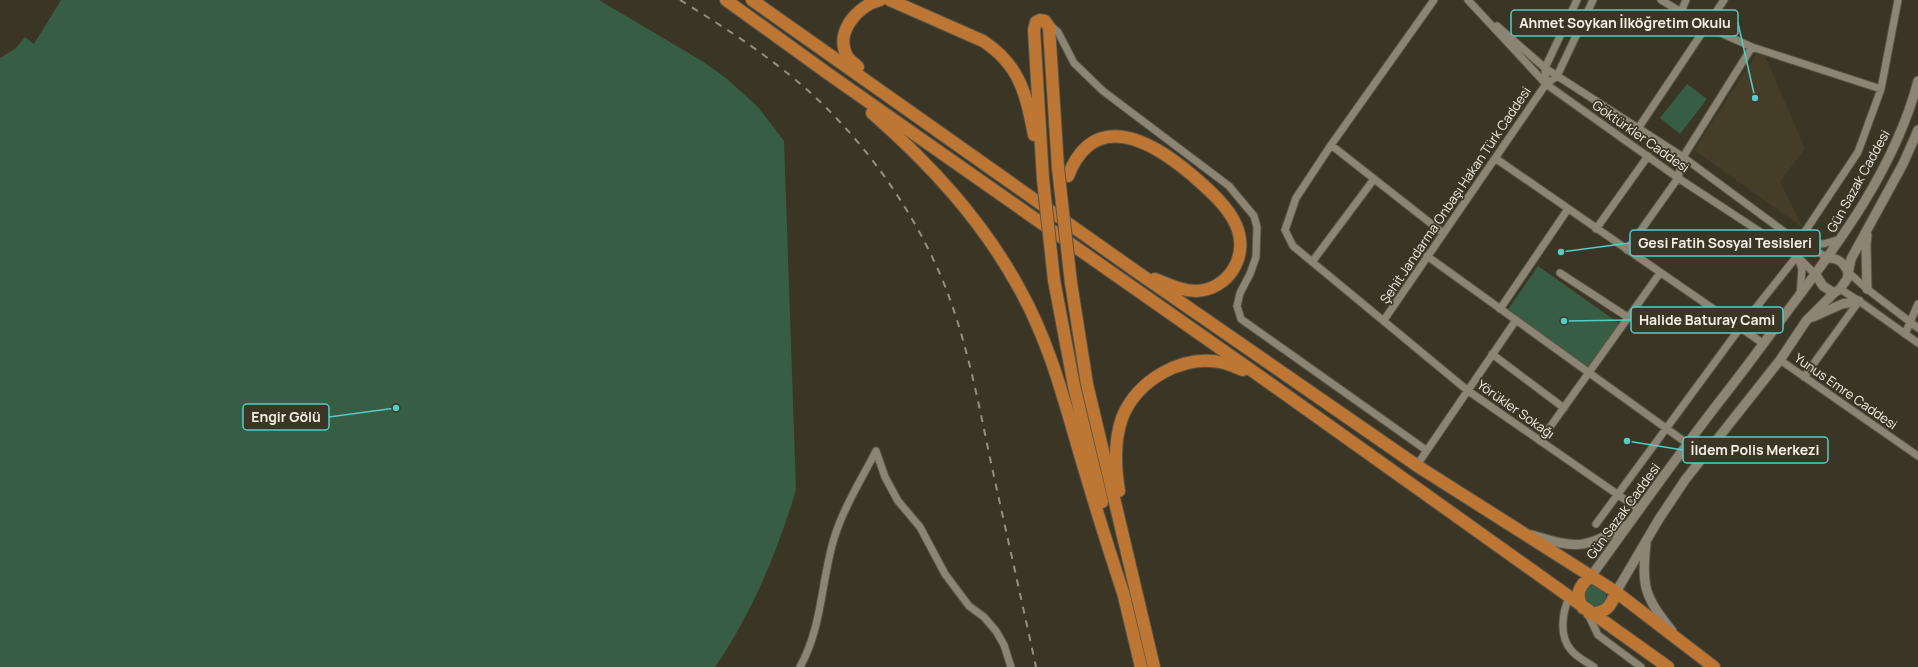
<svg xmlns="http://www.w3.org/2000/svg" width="1918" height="667" font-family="Manrope,sans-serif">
<rect width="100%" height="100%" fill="#3b3526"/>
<path fill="#463d28" d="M1761,47L1805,148L1780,182L1803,228L1694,150Z"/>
<path fill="#385d45" d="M61,0H599L702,61L726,78L758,107L784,141L796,490C777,553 752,613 715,667H0V58L16,48L25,37L34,44Z
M1687,84L1707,99L1680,134L1660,118Z
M1538,266L1620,324L1589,368L1507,311Z
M1584 596a11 11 0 1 1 22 0a11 11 0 1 1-22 0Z"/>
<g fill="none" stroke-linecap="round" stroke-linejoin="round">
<defs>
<path id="minor" d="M1434,0L1331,145L1296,198L1285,230L1293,246L1467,390L1640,510
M1468,0L1546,84L1678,178L1797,256L1816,275
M1661,0L1705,26L1752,47L1881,89
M1681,12L1686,0
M1049,24L1058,32L1074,63L1103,91L1229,186L1254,216L1257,227L1256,257L1250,274L1240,293L1237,306L1241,319L1426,450
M1497,26L1545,68L1683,157L1798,242L1829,258
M1546,84L1545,68L1577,0
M1639,127L1724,0
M1331,145L1443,233
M1495,158L1764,344
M1596,229L1648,156
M1798,242L1858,152L1881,89L1898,0
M1802,243L1823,244L1841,239
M1627,250L1678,178L1683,157L1752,47
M1427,256L1688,444
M1798,258L1802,269L1800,295
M1312,262L1374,179
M1848,272L1867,289L1918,328
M1560,273L1629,318
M1840,289L1859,301L1918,343
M1500,309L1568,209
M1384,320L1546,84L1557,76L1593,0
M1905,334L1918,304
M1492,354L1564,408
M1780,360L1918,456
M1804,377L1859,301
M1540,441L1660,273
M876,451L885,477L898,501L920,527L945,574L969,606L984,617L996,631L1004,645L1011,667
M1417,465L1516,320
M1596,524L1740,328L1797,256
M1569,598C1562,613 1559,636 1571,650C1576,657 1587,662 1594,667
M1586,610L1598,635L1641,667
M800,667C822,627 821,584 833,542C842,510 861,480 876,451"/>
<path id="tertiary" d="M1829,258C1839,258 1844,263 1848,272
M1816,275L1823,286L1834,293
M1867,289L1866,245L1867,235
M1813,317L1842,304L1859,301
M1532,535C1578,549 1582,549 1625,526
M1646,544C1641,587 1645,597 1672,631
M1592,575C1634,517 1675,459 1719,402C1742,373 1764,343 1786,313C1840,242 1895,168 1918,81
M1616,592L1659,519L1685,480L1780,360L1806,321L1834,293L1840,289L1847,279L1851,259L1903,164L1918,130"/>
<path id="trunk" d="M726,0L830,75L1261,377L1668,667
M752,0L1137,272L1419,467L1616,592L1714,667
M890,0L983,41C1020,65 1026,94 1034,135
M858,67C855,64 849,60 847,56C834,32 858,6 880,0
M872,113C930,164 982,220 1019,288C1053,348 1067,413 1087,478C1099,519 1112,559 1125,599
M1068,176C1094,108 1152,141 1192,175C1208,189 1228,206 1236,225C1250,256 1228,290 1196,291C1181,291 1168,284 1155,279
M1043,179L1034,30L1036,22L1040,20L1045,21L1049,27L1058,168
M1054,280L1074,386L1102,502
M1071,283L1087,384L1154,667
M1119,491C1115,467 1114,441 1122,418C1137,380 1183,353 1224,363C1230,364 1237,368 1243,370
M1123,592L1141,667
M1583,608C1574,593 1580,585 1592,575
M1589,613C1606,614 1611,606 1616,592"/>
</defs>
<use href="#minor" stroke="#585446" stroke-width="9"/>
<use href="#tertiary" stroke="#585446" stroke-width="11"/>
<use href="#trunk" stroke="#585446" stroke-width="14"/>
<use href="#minor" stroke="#8c8574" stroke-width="7"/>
<use href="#tertiary" stroke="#8c8574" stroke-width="9"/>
<use href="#trunk" stroke="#be7634" stroke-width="12"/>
<path stroke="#948f83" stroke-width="2" stroke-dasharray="7 7" stroke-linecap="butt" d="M680,0C737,35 794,72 840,122C881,166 916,219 940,274C965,332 977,396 990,458C1005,527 1021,597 1036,667"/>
<defs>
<path id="trunk-bridge" d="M1058,168L1071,283
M1043,179L1054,280"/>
</defs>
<use href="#trunk-bridge" stroke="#585446" stroke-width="14" stroke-linecap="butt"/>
<use href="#trunk-bridge" stroke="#be7634" stroke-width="12"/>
</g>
<g text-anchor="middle" stroke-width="3.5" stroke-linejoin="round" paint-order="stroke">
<g font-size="13" fill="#f3efe6" stroke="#3b3526">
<text transform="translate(1641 136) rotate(35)" y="5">Göktürkler Caddesi</text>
<text transform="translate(1858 181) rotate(-61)" y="5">Gün Sazak Caddesi</text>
<text transform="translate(1455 195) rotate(-56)" y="5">Şehit Jandarma Onbaşı Hakan Türk Caddesi</text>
<text transform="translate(1846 391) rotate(35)" y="5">Yunus Emre Caddesi</text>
<text transform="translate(1516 409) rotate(35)" y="5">Yörükler Sokağı</text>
<text transform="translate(1623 511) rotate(-54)" y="5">Gün Sazak Caddesi</text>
</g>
</g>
<path fill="none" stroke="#53cdc9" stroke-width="1.5" d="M1755 98L1738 23M1561 252L1630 243M1564 321L1631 320M396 408L329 417M1627 441L1683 450"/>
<g fill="#53cdc9" stroke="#3b3526" stroke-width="1.5">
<circle cx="1755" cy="98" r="4"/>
<circle cx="1561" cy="252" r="4"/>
<circle cx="1564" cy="321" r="4"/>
<circle cx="396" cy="408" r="4"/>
<circle cx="1627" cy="441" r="4"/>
</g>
<g fill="#3b3526" stroke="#53cdc9" stroke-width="1.5">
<rect x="1511" y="10" width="227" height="26" rx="4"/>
<rect x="1630" y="230" width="190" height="26" rx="4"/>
<rect x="1631" y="307" width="152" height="26" rx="4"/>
<rect x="243" y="404" width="86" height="26" rx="4"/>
<rect x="1683" y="437" width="145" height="26" rx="4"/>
</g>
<g font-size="14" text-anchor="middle" font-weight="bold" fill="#f3efe6">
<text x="1625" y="28">Ahmet Soykan İlköğretim Okulu</text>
<text x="1725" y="248">Gesi Fatih Sosyal Tesisleri</text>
<text x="1707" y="325">Halide Baturay Cami</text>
<text x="286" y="422">Engir Gölü</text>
<text x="1755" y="455">İldem Polis Merkezi</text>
</g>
</svg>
